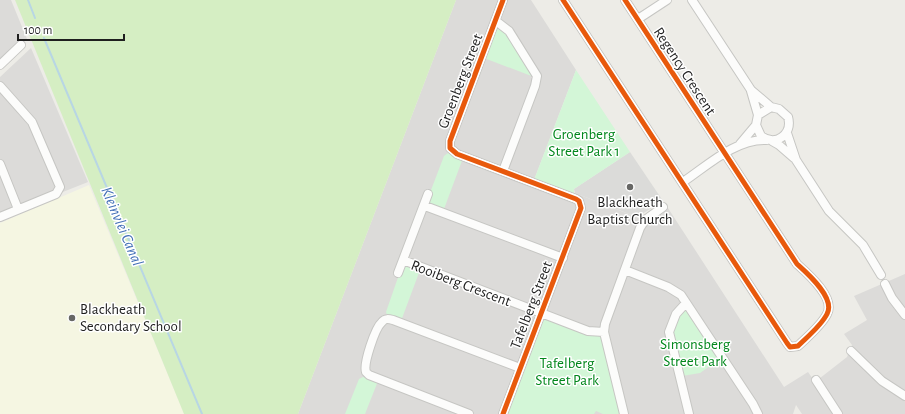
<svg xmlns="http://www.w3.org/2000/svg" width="905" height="414" font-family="'Alegreya Sans',sans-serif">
<rect width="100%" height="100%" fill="#edece7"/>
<path fill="#dcdbd9" d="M0,0H11L27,39L0,64Z
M456,0H531L576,70L534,180L574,195L575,193L644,220L666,205L784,387L808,372L815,382L847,357L852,345L844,334L867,320L854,296L905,274V414H802L796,405L793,414H298Z
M31,48L88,182L0,217V77Z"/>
<path fill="#f5f6e2" d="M89,185L184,413V414H0V223Z"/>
<path fill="#dbdbd9" d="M630,152L663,201L637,217L575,193L574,189Z"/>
<path fill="#d5eec3" d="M15,0H456L298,414H184Z"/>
<path fill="#d3f6d7" d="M500,28L504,29L534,77L484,58L495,30Z
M576,70L630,152L574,189V195L534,180Z
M448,153L463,158L444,209L430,204L428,198L444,156Z
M406,265L420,270L401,321L387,315L386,312L402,266Z
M683,310H687L720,359L700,373L682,376L672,329L677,317Z
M547,319L601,337L621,414H603L596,411L594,414H505L541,322Z
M363,377L378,381L365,414H345L359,379Z"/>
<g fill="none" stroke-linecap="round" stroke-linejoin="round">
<path stroke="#b8d6e4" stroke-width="2" d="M28,0L35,18
M44,38L202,414"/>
<defs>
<path id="minor" d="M563,0L787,343L790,347L798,346C807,337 821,326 827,314C836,298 807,273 797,264L625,0
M692,0L751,90L771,107L779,109L788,117C793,134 776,147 761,136L756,125L758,115L771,107
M638,19L667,0
M496,21L509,31L537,76L535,86L503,171
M0,65L21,45
M0,86L32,122L60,187L56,194L0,217
M751,91L758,115
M787,133L796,160L829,211L863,245L881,275
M772,141L779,145L794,158
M740,144L756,125
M0,164L18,209
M683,182C707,166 735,139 766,140
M425,206L563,258
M403,260L588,331L604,332
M625,270L668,287L681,295L753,404L758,414
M398,273L428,194
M885,284L892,298L905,315
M686,303L676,314L669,332L689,414
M851,351L882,381L905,396
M816,380L838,414
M469,414L369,375L366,372C363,364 375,328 382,322C385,318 389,319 393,320L520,368
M503,414L581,208L579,201L576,199L457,154L450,148V141L503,0
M624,414L604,332L605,324L640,228L645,220L663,207"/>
</defs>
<use href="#minor" stroke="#c6c6c3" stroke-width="10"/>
<use href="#minor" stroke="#fcfcfb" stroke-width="8"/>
<defs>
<path id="cycleway" d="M563,0L787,343L790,347L798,346C807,337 821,326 827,314C836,298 807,273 797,264L625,0
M503,414L581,208L579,201L576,199L457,154L450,148V141L503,0"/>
</defs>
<use href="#cycleway" stroke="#fff" stroke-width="8"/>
<use href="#cycleway" stroke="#e8590c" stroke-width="5"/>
</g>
<g fill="#676765" stroke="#fff" stroke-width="1.5">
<circle cx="630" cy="187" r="4"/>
<circle cx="72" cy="318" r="4"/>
</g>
<g text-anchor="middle" stroke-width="3" stroke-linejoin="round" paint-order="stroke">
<g font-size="15" fill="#1f1f1f" stroke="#fff">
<text transform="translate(685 71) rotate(57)" y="5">Regency Crescent</text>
<text transform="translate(460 81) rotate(-69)" y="5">Groenberg Street</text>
<text transform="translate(461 283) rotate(21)" y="5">Rooiberg Crescent</text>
<text transform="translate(531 305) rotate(-69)" y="5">Tafelberg Street</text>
</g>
<g font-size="15" fill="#02871c" stroke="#fff">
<text x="584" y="139">Groenberg<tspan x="584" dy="17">Street Park 1</tspan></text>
<text x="695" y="349">Simonsberg<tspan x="695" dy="17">Street Park</tspan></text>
<text x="567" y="368">Tafelberg<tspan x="567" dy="17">Street Park</tspan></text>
</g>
<g font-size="15" fill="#1f1f1f" stroke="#fff">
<text x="630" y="207">Blackheath<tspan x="630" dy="17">Baptist Church</tspan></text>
<text x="80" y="314" text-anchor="start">Blackheath<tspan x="80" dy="17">Secondary School</tspan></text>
</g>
<g font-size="16" font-style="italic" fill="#4370b7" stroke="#fff">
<text transform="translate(123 226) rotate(67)" y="6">Kleinvlei Canal</text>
</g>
</g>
<path d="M18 34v6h106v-6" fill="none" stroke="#1f1f1f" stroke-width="2"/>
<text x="24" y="34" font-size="12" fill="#1f1f1f" stroke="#ffffff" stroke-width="3" paint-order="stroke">100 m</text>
</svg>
